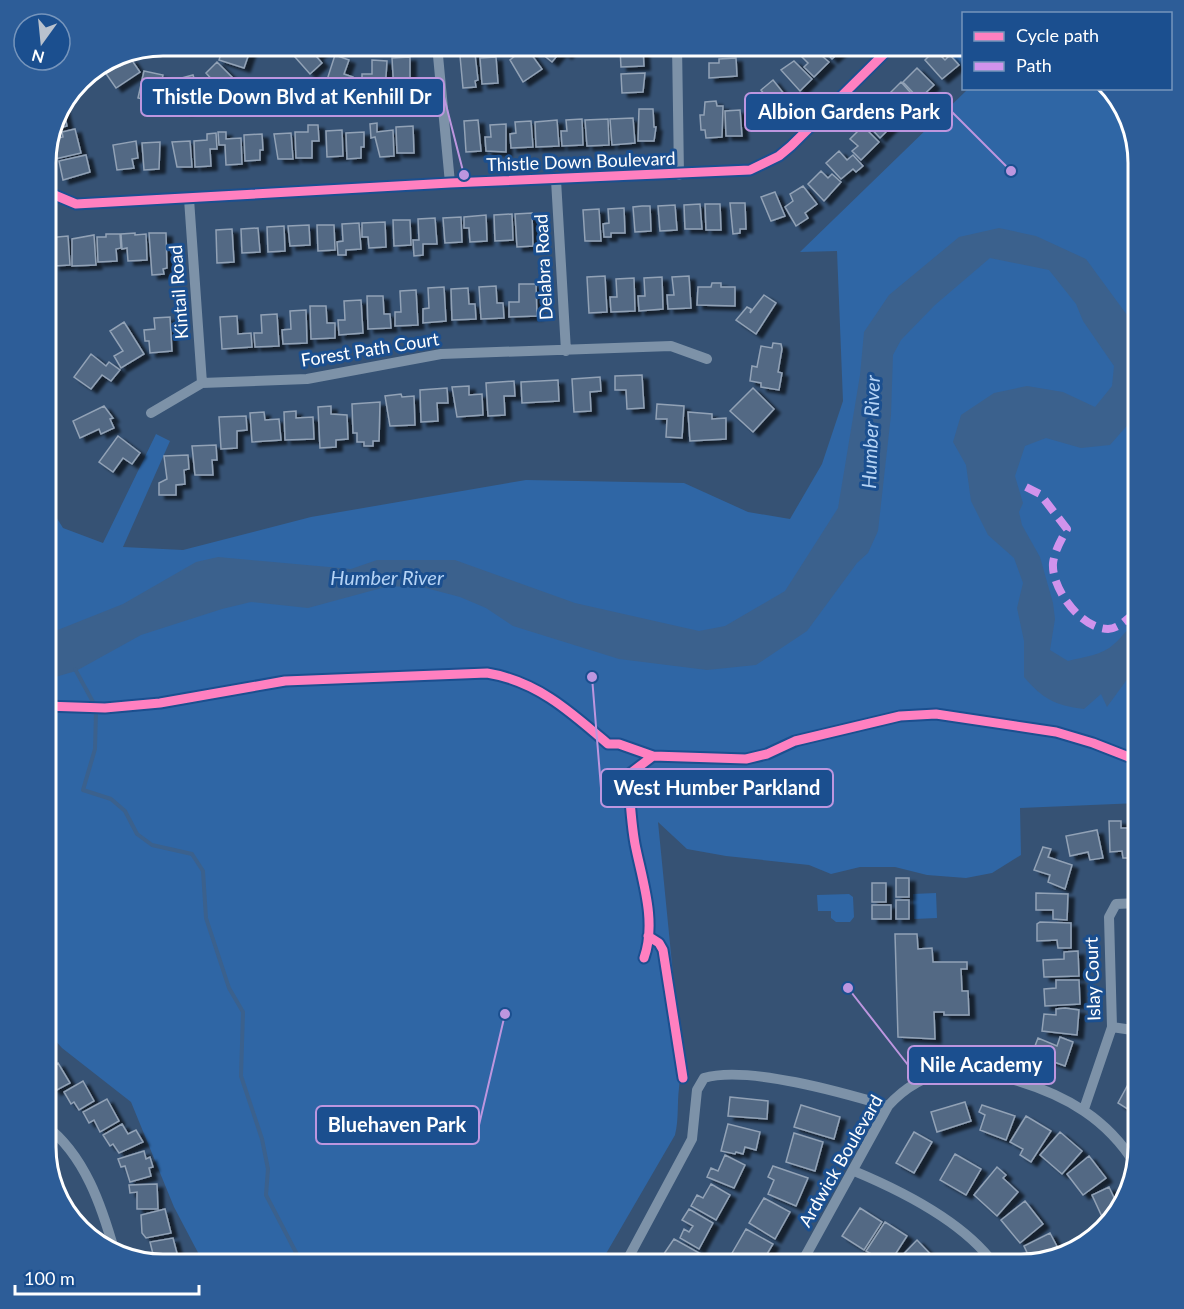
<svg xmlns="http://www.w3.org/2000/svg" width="1184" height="1309" font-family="Lato,sans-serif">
<defs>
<filter id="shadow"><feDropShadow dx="6" dy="4" stdDeviation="1.5" flood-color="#0009"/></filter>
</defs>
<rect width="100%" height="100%" fill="#365274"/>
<path fill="#2f66a5" d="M940,45H956L963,53V69Z
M1112,88L1139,162V803L1020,808L1021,855L992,873L966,878L927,875L895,867H860L831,874L809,865L726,856L687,849L658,822L681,1055C686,1069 680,1074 679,1088C677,1104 679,1119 675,1135L600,1264H204L174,1207L131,1102L62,1048L45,1029V499L63,528L103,543L156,434L170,441L123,547L183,550L311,517L526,480L684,483L748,512L790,519L822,464L843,401L837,251L800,252L968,89Z
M936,893L937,918L914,919L913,894Z
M849,894L853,897L854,917L850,922H836L831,918V911H818L817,895Z"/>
<path fill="#3b618d" d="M999,228L1036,236L1086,259L1138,330L1139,412L1110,445L1081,448L1046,438L1025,446L1015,476L1023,503L1019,512L1022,525L1040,557L1053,603L1055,619L1050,650L1068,661C1083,657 1103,655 1114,644C1124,636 1126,628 1139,622V663L1107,707L1101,694L1084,709C1054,705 1043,699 1024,677V641L1017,608L1023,583L1014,558L988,535L971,501L966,465L953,442L961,415L994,393L1027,386L1063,392L1095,407L1112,386L1114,366L1083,321L1076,304L1049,270L990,258L935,305L901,340L893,355L891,415L878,531L868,553L857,563L807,631L756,665L707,670L619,659L513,626L486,608L460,597L426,588L389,586L308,608L251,602L222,609L141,635L76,671L45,680V635L123,604L196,562L218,557L351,569L377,560H455L575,603L699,631L725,626L785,591L838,508L860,375L864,332L889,295L959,237Z"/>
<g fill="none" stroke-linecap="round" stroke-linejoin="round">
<path stroke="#3b618d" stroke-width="4" d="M75,669L93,702
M96,712L95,749L83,790L111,799L125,811L137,834L152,845L192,854L203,871L206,918L229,988L243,1012L241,1076L262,1139L268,1169L266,1195L302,1264"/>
</g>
<path fill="#526984" stroke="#92a2b6" stroke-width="1.5" filter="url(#shadow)" d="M224,45H252L244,68L219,60Z
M308,45L327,47L316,56L322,63L310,74L295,57Z
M531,45H565L570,49L566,55L561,51L552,62Z
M718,45H741V47L718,48Z
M809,45L829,62L814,77L804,67L808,63L800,55Z
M819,45H841L844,48L832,59Z
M526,47L542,69L523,82L510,60Z
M643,48L644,66L621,67L620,49Z
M935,50L945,60L950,55L959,65L942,79L925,60Z
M475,54L478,80L475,81L476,87L463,88L460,56Z
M335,55L349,60L344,74L353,77L348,91L339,88L337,93L332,91L333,86L326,83Z
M113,57L120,66L131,59L140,72L116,88L100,65Z
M410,57V91L394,92L392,58Z
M496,57L498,83L482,84L480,58Z
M736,58L737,76L709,78V63H719V59Z
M372,60L387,61L385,91L362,90V74H372Z
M794,61L812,79L800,91L781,70Z
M217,62L237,82L219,100L209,90L215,83L206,73Z
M917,68L934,85L919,99L903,82Z
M144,71L163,75L160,88L166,89L163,104L138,98Z
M645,73L643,92L622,93L621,74Z
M193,75L201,101L191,104L192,109L185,111L184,106L176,108L172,94L178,93L174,80Z
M773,80L789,100L776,110L761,90Z
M901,82L920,103L906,116L896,106L892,110L883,100Z
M716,101L717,106H723L722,137L706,138L705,130H701L700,115H704L705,102Z
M63,108L67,126L52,130L57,111Z
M639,109H653L654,127H656L654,141H638Z
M877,109L883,117L889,111L897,121L880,138L867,124L871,119L869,117Z
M740,110L742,136H726L725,111Z
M633,118L635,143L612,145L610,119Z
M582,119L583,145L562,146L561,131H567L566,120Z
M608,119L609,145L587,146L585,120Z
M478,120L481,151L466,152L464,121Z
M557,120L559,146L536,147L535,122Z
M531,121L533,147L511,148L510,134L516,133L515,122Z
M377,123V132L393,130L394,156L380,157L375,137L371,138L370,124Z
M506,124V152L486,151L485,137H491L490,125Z
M308,125H318L319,141H312V158H296L295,132H308Z
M413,126L414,153H397L396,127Z
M863,126L879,142L861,160L852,151L858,146L850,139Z
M75,129L81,153L55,159L50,140L63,137L62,132Z
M342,130L343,156L327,157L326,131Z
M218,132H226V139L241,138L242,164L226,165L225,145H219Z
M364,132V147H361V158L347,159L346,133Z
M216,133L217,149H210L211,166L195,167L194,141L207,140V134Z
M291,133L293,159H278L274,134Z
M262,134L263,150H260V160L245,161L244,135Z
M136,141L138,158L132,159L134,168L117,170L113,145Z
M190,141L192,167H177L172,142Z
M160,142L159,169L144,170L142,143Z
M839,151L847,160L853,155L863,166L856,172L853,169L841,179L826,163Z
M86,155L90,172L63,180L59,161Z
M821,171L828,178L832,174L841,182L824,201L808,184Z
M803,186L817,204L805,213L808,218L796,226L785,207L793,201L790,194Z
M775,192L785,216L771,221L761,197Z
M730,203H745L746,229H740V233L733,234Z
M700,204L702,229H685L684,205Z
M705,204H720L721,230H706Z
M675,205L677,230L660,231L658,206Z
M642,206H650L651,231L635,232L633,207Z
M624,208L625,233H611V237H604L603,224L609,223L608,209Z
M599,209L601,241H585L583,210Z
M532,213L533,246L517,247L515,214Z
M512,214L513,240L495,241L494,215Z
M486,215L487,241L470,242L469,228H464V217Z
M461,217L462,242L445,243L443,218Z
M435,218L437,244H423V255L414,256L413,240H419L418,219Z
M393,220H410L411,245L394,246Z
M385,222L386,247L369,248L368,237H362V223Z
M359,223L361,249L346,250V255H338L337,242L343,241L342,224Z
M309,225L310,245L290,246L288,226Z
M317,225H334L335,250L318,251Z
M284,226L285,251L268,252L267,227Z
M258,228L260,252L242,253L241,229Z
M232,229L234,262L217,263L216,230Z
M135,233V235L146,234L147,260L128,261L127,248L122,249L121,234Z
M149,233H166L167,268L163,269L164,274L152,275Z
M106,234H120L121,248L116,249L117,261L98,262L97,237H106Z
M94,235L96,265L72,266V239Z
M68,236L70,265L54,266L53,254H48L47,238Z
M605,276L607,312L589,313L587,277Z
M689,276L691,308L668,309L667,295H674L672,277Z
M662,277L663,309L639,311L638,296H645L644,278Z
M634,278L635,311L611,312L610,297H617L616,279Z
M712,283H721V287H735V306L697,305L698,287H711Z
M519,284H536L537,316L509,317V302H519Z
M496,286L497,303H503L504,318L481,319L479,287Z
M444,287L446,321L423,323V309L429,308L428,288Z
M468,288L469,304H475L476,319L452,320L451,289Z
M416,290L418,325L395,326V312H401L400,291Z
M764,295L776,303L756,334L736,320L747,307L751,309L750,313Z
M367,296H383L384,314H390L391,328L368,329Z
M361,300L363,333L339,335L338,320H345L344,301Z
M310,306H326L327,323H335V338L311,339Z
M306,310L307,343L283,344L282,330L291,329L290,311Z
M277,314L279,346L255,347L254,333H262L261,315Z
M237,316L238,334L251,333L252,347L222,349L220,317Z
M170,317L172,351L150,353L149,341H145L144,330L155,329L154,318Z
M124,322L144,354L121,368L114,356L123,351L110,331Z
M773,343L781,344L782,349L778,372L782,373L779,390L761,387V383L750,381L752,366L757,367L761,346L772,348Z
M91,354L106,366L109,362L120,370L111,381L102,375L91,389L74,377Z
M642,375L644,408L627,409L626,390H615V376Z
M600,377L601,391L590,392L591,411L574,412L572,379Z
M558,380L559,401L522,403L521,382Z
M514,381L515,396H504L505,415L488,416L486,383Z
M469,386V395L482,394L483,415L457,417L452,387Z
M447,388L448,403H437L438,421L421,422L420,390Z
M753,388L774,409L753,432L730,411Z
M401,394L402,397L414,396L415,425L390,426L385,396Z
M380,402L379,441H373V446H364V442H357V433H353L352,404Z
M657,404L684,406L682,438L666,437L667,419H656Z
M104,406L113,418L110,419L114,428L101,434L99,429L80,438L73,421Z
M331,406V414L347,415L348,439L336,440V447L320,448L318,407Z
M296,411V418L313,417L314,439L285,440L284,412Z
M264,412L265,420L279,419L281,440L252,442L250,413Z
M688,412L712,414V419L726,418V439L690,441Z
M246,416L247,430L237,431V448L221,449L219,417Z
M118,436L140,453L132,464L123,458L113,472L99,462Z
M216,445L217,460H212L213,475H195L192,446Z
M188,455L189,469L184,470L185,484L176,485V495H159V483L167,479L164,456Z
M1109,821H1121V828H1134L1135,858H1123L1122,851L1110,852Z
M1097,830L1103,858L1090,860L1088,852L1070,856L1066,836Z
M1043,847L1051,849L1048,857L1072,865L1065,889L1048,882L1050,875L1034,870Z
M896,878H909V897H896Z
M872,883H886V902H872Z
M1036,893L1068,894L1067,920L1053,919V910H1036Z
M896,900H909V919H896Z
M872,905H891V919H872Z
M1040,922L1071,923V948H1058L1057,940L1037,941V924Z
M895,934H917L918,949L932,948L933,962H967V969H961L962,991H968L969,1015H944V1012H934L935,1039L898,1037Z
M1078,951L1079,976L1044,977L1043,960L1064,959V952Z
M1056,980H1079L1080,1004L1045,1006L1044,989L1056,988Z
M1065,1008L1079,1010L1077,1035L1042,1031L1044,1014L1056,1015V1009Z
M1060,1037L1073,1042L1065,1066L1032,1054L1038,1038L1057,1046Z
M58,1063L70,1083L55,1091L50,1083L47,1085L45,1082V1070Z
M1137,1064L1139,1065V1080L1130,1074Z
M1131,1079L1139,1084V1104L1134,1113L1118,1103Z
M83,1081L94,1101L79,1110L74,1102L71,1104L64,1092Z
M730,1097L768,1101L767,1119L728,1116Z
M107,1099L119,1121L100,1132L94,1120L89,1123L83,1112Z
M965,1102L971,1121L937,1132L931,1112Z
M801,1105L840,1117L834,1139L794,1127Z
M982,1105L1015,1116L1006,1140L980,1130L985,1115L979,1112Z
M1026,1116L1051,1131L1031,1162L1020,1155L1023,1149L1010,1142Z
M122,1124L128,1134L136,1130L143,1142L119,1153L113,1144L110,1146L103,1135Z
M728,1124L760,1132L756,1150L745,1147L743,1154L736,1152L735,1154L721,1151Z
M914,1132L932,1142L914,1173L896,1163Z
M1060,1132L1082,1151L1062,1174L1040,1155Z
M794,1133L823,1142L815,1171L786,1162Z
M144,1151L146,1159L150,1157L153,1167L149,1168L151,1176L130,1182L125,1166L121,1167L118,1159Z
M955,1154L981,1169L966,1195L940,1180Z
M725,1155L745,1165L734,1188L707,1177L711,1168L718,1171Z
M1089,1156L1106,1178L1083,1195L1067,1174Z
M773,1166L808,1178L796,1206L768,1194L774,1180L768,1177Z
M997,1167L1006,1175L1003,1178L1018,1192L997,1216L974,1195Z
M157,1184L158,1209H137V1192L130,1193L129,1185Z
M711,1184L730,1195L716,1220L691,1206L697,1195L703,1198Z
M1109,1187L1119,1208L1111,1218L1104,1221L1092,1195Z
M764,1198L790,1212L775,1239L749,1223Z
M1025,1201L1043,1224L1020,1243L1001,1220Z
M860,1208L882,1222L864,1250L842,1236Z
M165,1209L171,1233L146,1238L142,1233L141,1215Z
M689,1209L713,1223L699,1249L680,1238L684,1229L689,1232L693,1226L682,1220Z
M885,1222L907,1236L889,1264L866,1251Z
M746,1229L773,1244L761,1264H747L731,1255Z
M1050,1233L1059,1250H1063L1031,1261L1024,1246Z
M173,1238L179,1261L166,1264L155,1262L150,1242Z
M674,1239L701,1254L696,1263L657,1264Z
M917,1240L936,1260L931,1264H894Z"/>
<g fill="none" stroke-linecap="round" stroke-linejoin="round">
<path stroke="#7d92a8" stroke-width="10" d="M437,45L450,183
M677,45L679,175
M556,180L566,351
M45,191L76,204L450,183L750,170L779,156L791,146L893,45
M189,199L202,383
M151,413L202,383L307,379L441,354L671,346L707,359
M1112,1027L1139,1031
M1084,1109L1112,1027L1109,917L1116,904L1139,903
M45,1125C85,1155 102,1207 115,1253
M854,1171C902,1191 963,1221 994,1264
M625,1264L692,1139L697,1090L704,1078C747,1065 844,1093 888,1106
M801,1264L888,1106C925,1065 969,1065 1018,1081C1067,1096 1107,1119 1135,1164"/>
<path stroke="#d193ec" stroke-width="8" stroke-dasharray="15 8" stroke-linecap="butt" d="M1139,230L1136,241L1139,264
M1026,487L1040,494L1067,529C1061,540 1055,550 1053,563C1051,588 1081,629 1108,629C1122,628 1127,616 1139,612"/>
<defs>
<path id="cycleway" d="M45,191L76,204L450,183L750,170L779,156L791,146L893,45
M45,706L105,708L160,703L285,681L487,673C537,681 571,712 608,744H619L653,756L746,759L767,754L795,741L900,716L936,714L1056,732L1093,743L1139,761
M648,936L659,943L663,950L683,1078
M644,958C657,921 642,880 635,844C631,822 630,798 628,775L653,756"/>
</defs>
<use href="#cycleway" stroke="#1b4f8f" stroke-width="13"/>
<use href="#cycleway" stroke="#ff80c0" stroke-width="9"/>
</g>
<g text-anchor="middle" stroke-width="6" stroke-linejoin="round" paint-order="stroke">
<g font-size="18" fill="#fff" stroke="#1b4f8f">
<text transform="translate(581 162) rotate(-2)" y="6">Thistle Down Boulevard</text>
<text transform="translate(544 267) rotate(-93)" y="6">Delabra Road</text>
<text transform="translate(179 292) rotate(-94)" y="6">Kintail Road</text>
<text transform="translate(370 350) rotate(-9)" y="6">Forest Path Court</text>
<text transform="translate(1093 979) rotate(-92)" y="6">Islay Court</text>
<text transform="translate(841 1161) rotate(-60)" y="6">Ardwick Boulevard</text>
</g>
<g font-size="20" font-style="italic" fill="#b5d3f5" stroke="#1b4f8f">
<text transform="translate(871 432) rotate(-88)" y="7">Humber River</text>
<text x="387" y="585">Humber River</text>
</g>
</g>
<path d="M0 0H1184V1309H0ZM163 56H1021A107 107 0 0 1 1128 163V1147A107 107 0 0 1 1021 1254H163A107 107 0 0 1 56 1147V163A107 107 0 0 1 163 56Z" fill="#2d5d98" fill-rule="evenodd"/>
<path fill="none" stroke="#fff" stroke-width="3" d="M163 56H1021A107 107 0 0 1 1128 163V1147A107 107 0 0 1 1021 1254H163A107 107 0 0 1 56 1147V163A107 107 0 0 1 163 56Z"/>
<path fill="none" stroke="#bd96df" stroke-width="2" d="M464 175L444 97M1011 171L952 112M592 677L601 788M848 988L908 1065M505 1014L479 1125"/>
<g fill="#bd96df" stroke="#1b4f8f" stroke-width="2">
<circle cx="464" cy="175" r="6"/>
<circle cx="1011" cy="171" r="6"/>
<circle cx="592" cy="677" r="6"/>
<circle cx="848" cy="988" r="6"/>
<circle cx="505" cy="1014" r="6"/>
</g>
<g fill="#1b4f8f" stroke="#bd96df" stroke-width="2">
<rect x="141" y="78" width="303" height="38" rx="6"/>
<rect x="745" y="93" width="207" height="38" rx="6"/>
<rect x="601" y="769" width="232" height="38" rx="6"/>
<rect x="908" y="1046" width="147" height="38" rx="6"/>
<rect x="316" y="1106" width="163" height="38" rx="6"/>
</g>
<g font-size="20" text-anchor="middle" font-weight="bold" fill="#fff">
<text x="292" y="104">Thistle Down Blvd at Kenhill Dr</text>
<text x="849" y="119">Albion Gardens Park</text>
<text x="717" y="795">West Humber Parkland</text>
<text x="981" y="1072">Nile Academy</text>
<text x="397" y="1132">Bluehaven Park</text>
</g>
<rect x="962" y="12" width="210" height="78" fill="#1b4f8f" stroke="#7695bc" stroke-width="1.5"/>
<rect x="974" y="32" width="30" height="9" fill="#ff80c0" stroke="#7695bc" stroke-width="1.5"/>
<text x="1016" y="42" font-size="18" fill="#ffffff">Cycle path</text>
<rect x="974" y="62" width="30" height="9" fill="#d193ec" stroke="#7695bc" stroke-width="1.5"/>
<text x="1016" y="72" font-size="18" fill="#ffffff">Path</text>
<g transform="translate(42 42) rotate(195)"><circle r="28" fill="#1b4f8f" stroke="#7695bc" stroke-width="1.5"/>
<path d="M0-4.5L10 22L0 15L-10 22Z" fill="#b9c2ce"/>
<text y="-9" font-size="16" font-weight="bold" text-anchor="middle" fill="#ffffff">N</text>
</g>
<path d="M15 1285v9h184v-9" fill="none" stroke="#ffffff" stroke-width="3"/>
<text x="24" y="1285" font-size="18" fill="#ffffff" stroke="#1b4f8f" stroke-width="4.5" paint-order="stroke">100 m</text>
</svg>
